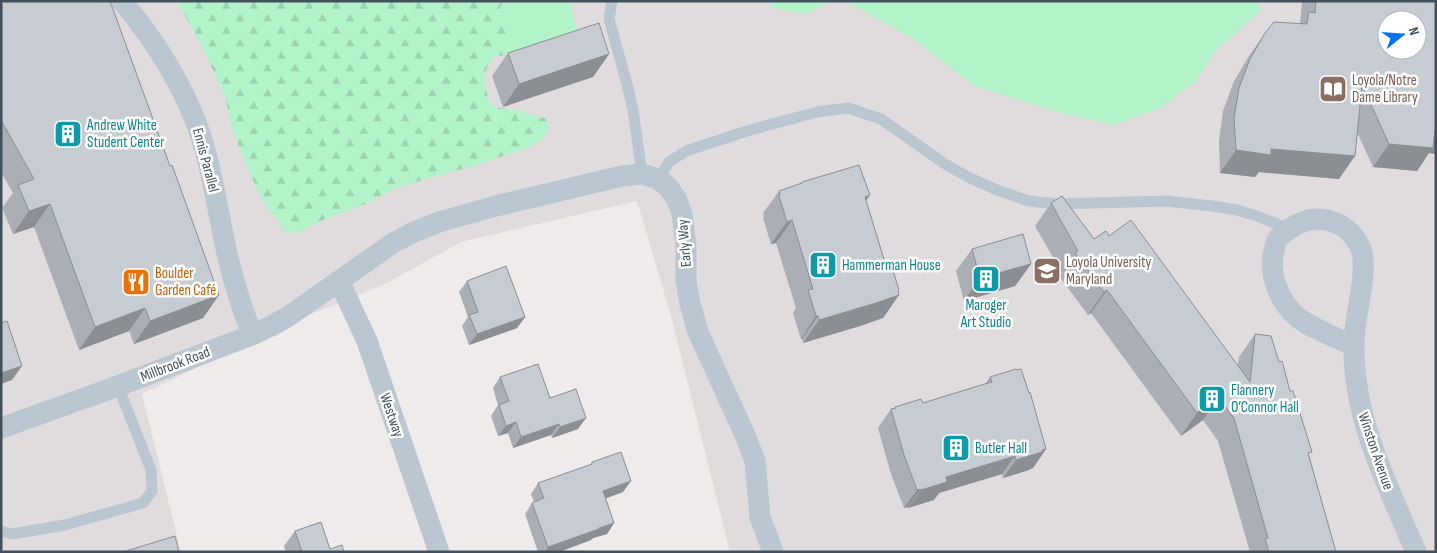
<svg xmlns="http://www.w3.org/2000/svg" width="1437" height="553" font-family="'Sofia Sans Condensed',sans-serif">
<defs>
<pattern id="forest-firs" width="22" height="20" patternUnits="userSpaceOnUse" patternTransform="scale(1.25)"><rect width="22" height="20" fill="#b3f3ca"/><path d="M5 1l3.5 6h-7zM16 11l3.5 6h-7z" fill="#9bd2b0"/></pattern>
</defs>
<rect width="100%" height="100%" fill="#efebeb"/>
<path fill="#e0dcdd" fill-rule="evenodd" d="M1,1H1436V552H730L670,312L637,201L461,242L383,285L299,319L142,394L181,552H1ZM1387,20H1417V50H1387Z"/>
<path fill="#b3f3ca" d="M503,1H569L578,33L510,54L504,26L499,11Z
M768,1H832L805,14L773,8Z
M846,1H1260L1259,12L1215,51L1196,81L1160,108L1113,125L1057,112L974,86L913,39Z"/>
<path fill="url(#forest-firs)" d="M177,1H503L499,11L511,42L510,54L494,57L488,64L484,79L489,102L495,107L521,111L537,117L545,118L549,127L545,136L530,147L473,166L398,187L365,204L320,221L300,232L285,233L278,220L268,209L257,189L244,160L232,128L225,97L202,46Z"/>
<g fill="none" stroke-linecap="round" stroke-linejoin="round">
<path stroke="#bac7d0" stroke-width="11" d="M612,1L609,19L627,84L633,110L642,174
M658,179L669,162L686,151L750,130L817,112L848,108L881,119L945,164L970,178L997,190L1029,201L1057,204L1167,201L1212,206L1237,210L1260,217L1289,229
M1,531L12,534L65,525L143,503L152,491L151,470L118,386"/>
<path stroke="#bac7d0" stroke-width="21" d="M122,1C153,38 180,80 197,125C213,169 218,216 229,262C235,287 243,311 252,335
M339,281L367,341L439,552
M1354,346C1335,337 1312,329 1296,316C1279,301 1268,273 1274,251C1275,248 1275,243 1277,240C1283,232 1296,224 1305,221C1330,214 1354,228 1362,252C1364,259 1363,268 1363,275C1361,299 1354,322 1354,346C1353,419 1388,486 1416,552
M1,428L118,386L252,335L271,326L289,316L393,243L414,232L439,222L496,206L622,176L642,174L658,179L669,188L677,200L682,214L686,245V281L690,304L698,332L745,435L755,461L760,517L773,552"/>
</g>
<path fill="#abafb5" d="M1,1L170,166L219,295L203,318L134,344L129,331L79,350L34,227L13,234L2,208L13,193L1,172Z
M1302,1H1436V154L1429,153L1417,171L1373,167L1357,132L1339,179L1259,172L1255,177L1220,173L1219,141L1223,111L1234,81L1249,56L1265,33L1300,24Z
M508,53L609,54L593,77L503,107L492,76Z
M802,182L866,201L886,266L899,290L898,291L899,295L883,318L860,326L803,343L802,339H801L793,313L796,308L776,243L771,244L763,218L764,217L763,213L779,191L800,184Z
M1051,203L1094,239L1109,236L1238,365L1239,357L1255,334L1309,456L1336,552H1250L1218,441L1203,420L1181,436L1091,313L1088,315L1059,276L1062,273L1035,226Z
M972,249L1031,264L1015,286L964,301L956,271Z
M467,281L525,317L517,328L469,345L462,326L468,317L459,292Z
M500,377L550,398L578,429L552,438L551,435L513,448L508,433L498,436L491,416L498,405L493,388Z
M990,377L1046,449L1033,468L1030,469L1029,470L1003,478L1002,474L939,493L934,500L908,508V507L904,508L891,474L878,428L891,409H894L895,407L923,403L985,384Z
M592,462L623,492L606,498L614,523L607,534L593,538L591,540L559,552H538L525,514L532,503L534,502L531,494L538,483L590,465Z
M295,531L330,549L344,552H286L284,546Z"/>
<path fill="#8b8e93" d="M609,54L593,77L503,107L519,84Z
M1435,130H1436V154L1429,153L1417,171L1373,167L1389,144Z
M1271,149L1355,156L1339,179L1259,172L1255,177L1220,173L1236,150Z
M870,195L855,217L865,197Z
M50,204L34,227L13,234L29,211Z
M792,220L776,243L771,244L787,222Z
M1031,264L1015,286L964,301L980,278Z
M899,290L895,297L899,295L883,318L860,326L803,343L819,320Z
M1107,290L1091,313L1088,315L1104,292Z
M219,295L203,318L134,344L150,321Z
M145,308L129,331L79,350L95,327Z
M816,316H818L802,339H801Z
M525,317L517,328L469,345L477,334Z
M22,366L12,380L1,384V373Z
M1219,398L1203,420L1181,436L1197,413Z
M586,418L578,429L552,438L560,427Z
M516,422L508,433L498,436L506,426Z
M559,424L551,435L513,448L521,437Z
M1046,449L1033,468L1030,469L1029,470L1003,478L1016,460Z
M1015,456L1002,474L939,493L934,500L908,508L921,490L946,477Z
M631,481L623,492L596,502L603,491Z
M921,489L908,507L904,508L917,490Z
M614,523L607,534L593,538L591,540L559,552H545L548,547Z"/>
<path fill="#c7cbd2" stroke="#8b8e93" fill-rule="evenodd" d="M1,1H98V2L102,1H110L170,166L172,165L219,295L150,321L145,308L95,327L50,204L29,211L18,185L34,179L1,120Z
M1316,1H1436V130H1435L1433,148L1389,144L1362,85L1355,156L1271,149V155L1236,150L1234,118L1239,88L1250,59L1265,33L1274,22L1307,24L1309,12L1315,13ZM1387,20H1417V50H1387Z
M599,23L609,54L519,84L508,53Z
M859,165L870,195L865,197L886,266L891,264L899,290L898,291L899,295L876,303L819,320L818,316H816L808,290L813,289L792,220L787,222L779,196L780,195L779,191L802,183V182Z
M1062,196L1094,239L1106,231L1109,236L1131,220L1250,382L1255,334L1271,336L1279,362L1282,361L1290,391H1293L1312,452L1308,453L1336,552H1269L1265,539L1268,538L1234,418L1219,398L1197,413L1107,290L1104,292L1075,253L1078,251L1051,203Z
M1023,234L1031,264L980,278L972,249Z
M506,266L525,317L477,334L469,315L478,312L467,281Z
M7,321L22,366L1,373V323Z
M538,364L550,398L576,389L586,418L560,427L559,424L521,437L516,422L506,426L499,405L509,401L500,377Z
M1016,369L1017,370L1021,369L1029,393L1030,392L1046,449L1042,450V452L1016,460L1015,456L946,477L947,482L921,490V489L917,490L904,455L891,409L896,408L895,407L921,399L923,403L981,385L992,382L990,377Z
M621,452L631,481L603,491L614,523L599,528V529L548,547L532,503L544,498L538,483L592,464V462Z
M321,522L330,549L342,545L344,552H302L295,531Z
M175,536L179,552H123Z"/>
<defs>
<symbol id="library-square" viewBox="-11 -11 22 22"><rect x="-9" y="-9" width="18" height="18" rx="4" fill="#8d6e63" stroke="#fff"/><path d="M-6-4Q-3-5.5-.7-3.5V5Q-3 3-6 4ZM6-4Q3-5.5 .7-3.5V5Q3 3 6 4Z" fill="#fff"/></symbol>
<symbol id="building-square" viewBox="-11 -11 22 22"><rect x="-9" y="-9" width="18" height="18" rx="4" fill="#0f9aa8" stroke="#fff"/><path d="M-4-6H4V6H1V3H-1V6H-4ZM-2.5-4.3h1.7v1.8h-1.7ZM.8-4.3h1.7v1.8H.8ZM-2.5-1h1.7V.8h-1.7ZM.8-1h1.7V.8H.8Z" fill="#fff"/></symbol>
<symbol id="university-square" viewBox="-11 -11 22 22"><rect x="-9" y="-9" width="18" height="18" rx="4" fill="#8d6e63" stroke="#fff"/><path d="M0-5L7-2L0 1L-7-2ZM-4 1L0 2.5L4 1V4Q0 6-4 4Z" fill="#fff"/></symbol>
<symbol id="restaurant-square" viewBox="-11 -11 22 22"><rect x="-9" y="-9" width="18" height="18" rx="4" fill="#e8710a" stroke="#fff"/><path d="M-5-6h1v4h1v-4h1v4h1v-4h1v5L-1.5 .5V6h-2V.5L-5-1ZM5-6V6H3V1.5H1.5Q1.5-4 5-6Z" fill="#fff"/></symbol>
</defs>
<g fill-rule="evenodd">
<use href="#library-square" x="1317" y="73" width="32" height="32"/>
<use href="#building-square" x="52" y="118" width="32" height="32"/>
<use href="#building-square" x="807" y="249" width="32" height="32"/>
<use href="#university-square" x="1031" y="255" width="32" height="32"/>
<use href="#building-square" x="970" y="263" width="32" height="32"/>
<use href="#restaurant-square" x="120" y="266" width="32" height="32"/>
<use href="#building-square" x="1196" y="383" width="32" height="32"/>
<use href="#building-square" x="940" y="432" width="32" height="32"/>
</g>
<g text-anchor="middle" stroke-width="5" stroke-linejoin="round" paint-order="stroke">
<g font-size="15" fill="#785e54" stroke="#fff" text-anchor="start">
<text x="1352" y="85">Loyola/Notre<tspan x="1352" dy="17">Dame Library</tspan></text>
<text x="1066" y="267">Loyola University<tspan x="1066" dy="17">Maryland</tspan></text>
</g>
<g font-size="15" fill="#0d838f" stroke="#fff" text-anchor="start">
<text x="87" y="130">Andrew White<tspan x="87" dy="17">Student Center</tspan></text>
<text x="842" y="270">Hammerman House</text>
<text x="986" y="310" text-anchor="middle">Maroger<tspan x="986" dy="17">Art Studio</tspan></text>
<text x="1231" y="395">Flannery<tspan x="1231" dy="17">O’Connor Hall</tspan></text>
<text x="975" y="453">Butler Hall</text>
</g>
<g font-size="15" fill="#42505b" stroke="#fff">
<text transform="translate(206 160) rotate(75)" y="5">Ennis Parallel</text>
<text transform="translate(684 243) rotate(-95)" y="5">Early Way</text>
<text transform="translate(175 364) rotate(-21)" y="5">Millbrook Road</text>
<text transform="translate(392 415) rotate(71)" y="5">Westway</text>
<text transform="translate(1376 451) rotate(71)" y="5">Winston Avenue</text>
</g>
<g font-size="15" fill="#c56008" stroke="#fff" text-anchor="start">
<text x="155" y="278">Boulder<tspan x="155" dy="17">Garden Café</tspan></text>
</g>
</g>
<rect width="1437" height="553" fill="none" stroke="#42505b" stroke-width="5"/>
<g transform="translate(1402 35) rotate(73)"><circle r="24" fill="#ffffff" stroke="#b3b9bd"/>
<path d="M0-4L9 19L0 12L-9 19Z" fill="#0573ef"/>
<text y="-8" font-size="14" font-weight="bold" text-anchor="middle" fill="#42505b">N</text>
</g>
</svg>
